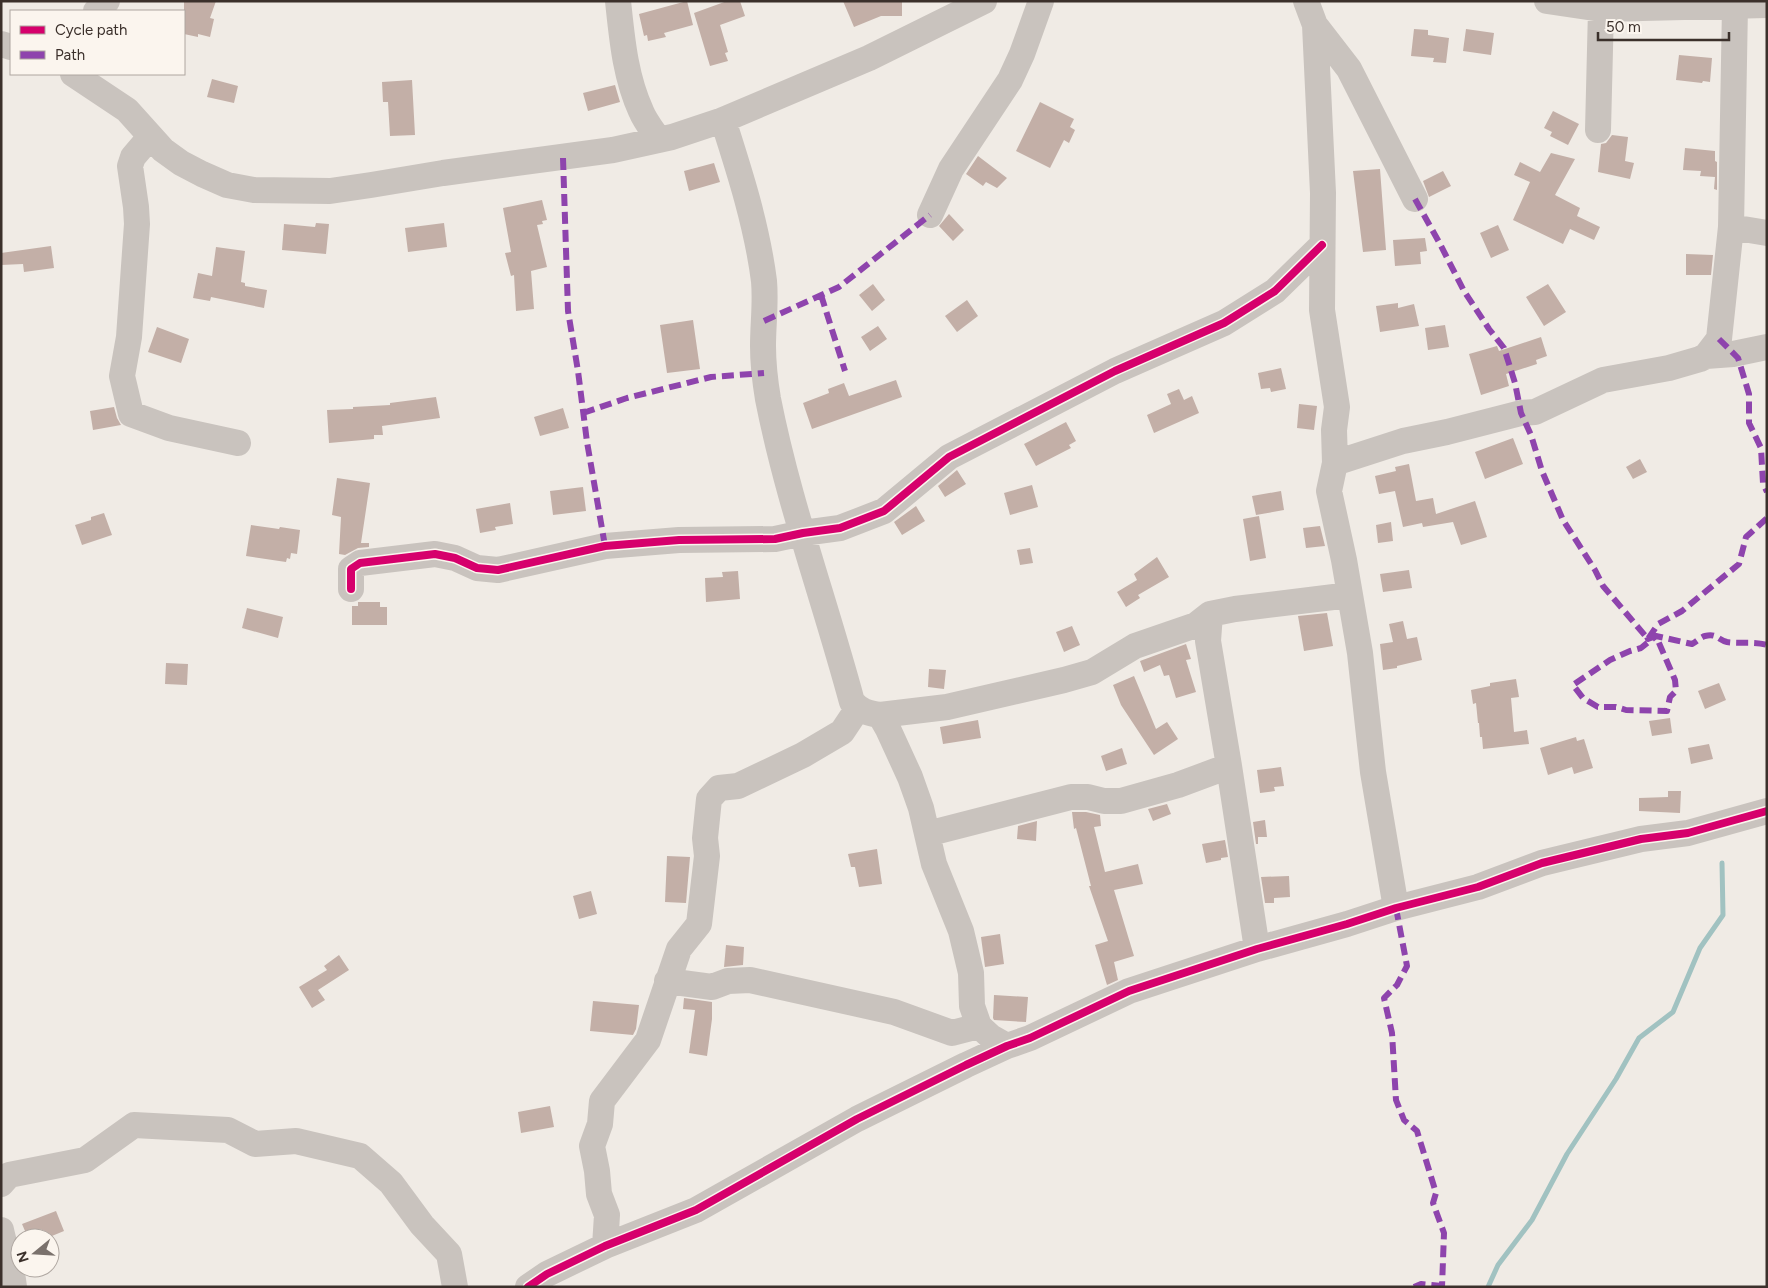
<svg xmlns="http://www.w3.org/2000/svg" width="1768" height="1288" font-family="Figtree,sans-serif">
<rect width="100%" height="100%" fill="#f0ebe5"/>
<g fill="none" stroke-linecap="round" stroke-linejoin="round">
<path stroke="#a1c2c1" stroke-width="5" d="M1488,1287L1498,1265L1532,1220L1567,1154L1616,1079L1639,1038L1673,1012L1700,948L1723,915L1722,863"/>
</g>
<path fill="#c3afa7" d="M184,1H216L210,18L214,19L210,37L198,34V37L184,34Z
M687,1L693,25L664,33L666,37L648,41L647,35L644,36L639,14Z
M727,1H740L745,16L720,25L728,52L725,53L728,61L710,66L694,13Z
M843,1H902V16H881L854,27Z
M1414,29L1428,30V35L1449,38L1446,63L1433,62L1434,58L1411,56Z
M1466,29L1494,33L1491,55L1463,51Z
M1679,55L1712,58L1710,82L1703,81L1702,83L1676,80Z
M212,79L238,86L234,103L207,97Z
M412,80L415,135L390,136L388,102H383L382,82Z
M615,85L620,102L588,111L583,93Z
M1040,102L1074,119L1070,127L1075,130L1069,143L1064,140L1050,168L1016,151Z
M1553,111L1579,124L1568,145L1550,136L1552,132L1544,128Z
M1612,135L1628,137L1625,161L1634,163L1630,179L1598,172L1601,144L1606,143Z
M1685,148L1715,151V161L1717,162V190L1714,189L1715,177L1700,176L1701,171L1683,170Z
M1551,153L1575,159L1555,195L1580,208L1577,216L1600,227L1594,240L1570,229L1563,244L1513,220L1530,182L1514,175L1520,162L1540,172Z
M978,156L1007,178L997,188L986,182L983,186L966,174Z
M714,163L720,182L689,191L684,171Z
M1380,169L1386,250L1363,252L1353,171Z
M1443,171L1451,186L1429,197L1423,181Z
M542,200L547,220L542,221L543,224L537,225L547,267L531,271L534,309L516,311L514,275L511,276L505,253L511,252L503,208Z
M949,214L964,230L953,241L939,226Z
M316,223L329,224L326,254L282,250L284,224L315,227Z
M444,223L447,247L408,252L405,228Z
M1498,225L1509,250L1491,258L1480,233Z
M1425,238L1427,251L1420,252L1421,264L1395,266L1393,240Z
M51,246L54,268L24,272L23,264L1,265V253Z
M216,247L245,251L241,282L245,283V286L267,290L264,308L211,297L210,301L193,298L198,273L212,276Z
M1686,254L1713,255L1711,275H1686Z
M873,284L885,300L872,311L859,295Z
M1548,284L1566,312L1544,326L1526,297Z
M967,300L978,316L957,332L945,316Z
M1398,303V308L1414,304L1419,326L1380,332L1376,306Z
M693,320L700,369L667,373L660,325Z
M1445,325L1449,347L1428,350L1425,328Z
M878,326L887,339L870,351L861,337Z
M157,327L189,339L181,363L148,352Z
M1541,337L1547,356L1536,360L1537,364L1506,374L1509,386L1481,395L1469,354L1497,346L1499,351Z
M1281,368L1286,389L1271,392L1270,388L1261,389L1258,373Z
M896,380L902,397L812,429L803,403L829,393L828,389L844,383L849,396Z
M1179,389L1184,400L1192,396L1199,413L1154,433L1147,415L1171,404L1167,394Z
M436,397L440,418L382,426L383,435H374V439L329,443L327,410L353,409V407L390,405V403Z
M1299,404L1317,406L1314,430L1297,428Z
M114,407L117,418L121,425L93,430L90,411Z
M563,408L569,428L540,436L534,417Z
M1066,422L1076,441L1069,445L1071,448L1036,466L1024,444Z
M1513,438L1523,464L1485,479L1475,452Z
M1640,459L1647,472L1633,479L1626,467Z
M1409,464L1416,501L1433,498L1436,514L1475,501L1487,537L1461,545L1453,522L1423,527L1422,523L1403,527L1395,491L1379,494L1375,476L1396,471L1395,467Z
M957,470L966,484L945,497L938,486Z
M337,478L370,483L361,543H369V547L358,548L345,555L339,554L341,517L332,515Z
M1032,485L1038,507L1010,515L1004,493Z
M583,487L586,511L553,515L550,491Z
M1281,491L1284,510L1256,515L1252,496Z
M510,503L513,524L495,527L496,530L480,533L476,509Z
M916,506L925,521L902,535L894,522Z
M104,513L112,535L82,545L75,525L91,520V517Z
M1259,516L1266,558L1250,561L1243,519Z
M1391,522L1393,541L1378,543L1376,525Z
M251,525L279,529L280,527L300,530L297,554L291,553L290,559L287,558L286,562L246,556Z
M1320,526L1325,546L1306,548L1303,528Z
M1030,548L1033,563L1020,565L1017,550Z
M1157,557L1169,577L1138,595L1140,598L1126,607L1117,592L1137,580L1134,574Z
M1409,570L1412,588L1383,592L1380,574Z
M738,571L740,599L706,602L705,578L723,577L722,572Z
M358,602H380V607H387V625H352V606H358Z
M247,608L283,617L278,638L242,628Z
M1327,613L1333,646L1304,651L1298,616Z
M1403,621L1407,639L1417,637L1422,660L1397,666V668L1383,670L1380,644L1393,642L1389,624Z
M1072,626L1080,645L1064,652L1056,632Z
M1186,644L1191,659L1186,660L1196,692L1176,698L1169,675L1164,676L1160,665L1144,672L1140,661Z
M166,663L188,664L187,685L165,684Z
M929,669L946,670L944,689L928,687Z
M1134,676L1156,729L1167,722L1178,739L1154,755L1121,705L1113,685Z
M1516,679L1519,697L1511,698L1514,732L1527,730L1529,744L1483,749L1482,737H1480L1479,723H1478L1476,703L1473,704L1471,690L1490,686V683Z
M1719,683L1726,700L1705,709L1698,691Z
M1670,718L1672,733L1652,736L1649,721Z
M978,720L981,738L943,744L940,727Z
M1576,737L1577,741L1584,739L1593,768L1574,774L1572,767L1548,775L1540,748Z
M1709,744L1713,759L1691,764L1688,748Z
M1122,748L1127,764L1106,771L1101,756Z
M1281,767L1284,786L1274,787L1275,791L1260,793L1257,770Z
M1668,791H1681L1680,813L1639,811V798L1668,797Z
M1167,804L1171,814L1153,821L1148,809Z
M1072,812H1086L1100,815L1101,826L1094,827L1105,872L1138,864L1143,884L1114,890L1134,956L1114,962L1118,980L1107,985L1095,945L1108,941L1089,886H1091L1076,828L1074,829Z
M1265,820L1267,837H1258V844H1256L1253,822Z
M1037,821L1036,841L1017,839L1018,826Z
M1225,840L1228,857L1221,858V860L1206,863L1202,844Z
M877,849L882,884L859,887L855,867H851L848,854Z
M667,856L690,857L686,903L665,902Z
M1289,876L1290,897L1274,898V903H1265L1261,877Z
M591,891L597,914L579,919L573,896Z
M1000,934L1004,964L985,967L981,937Z
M726,945L744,947L743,965L724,967Z
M339,955L349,970L318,990L325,1000L312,1008L299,987L327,970L324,966Z
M994,995L1028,997L1026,1022L994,1020L993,1018Z
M684,998L712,1002V1019L707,1056L689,1053L695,1010L683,1009Z
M593,1001L639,1005L636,1029L633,1035L590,1031Z
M550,1106L554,1127L521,1133L518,1112Z
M56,1211L64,1231L47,1238H28L22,1224Z"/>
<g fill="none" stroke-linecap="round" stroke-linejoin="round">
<path stroke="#c9c3be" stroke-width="26" d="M618,1C622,38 625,76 641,111C645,121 653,131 659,140
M1306,1L1315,25L1323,193L1322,310L1337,407L1334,430L1335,463L1329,491L1344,560L1360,653L1373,772L1396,908
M1547,1L1601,9L1767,5
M96,11L107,1
M1315,25L1349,69L1415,199
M1,44L11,47
M73,74L127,110L163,150L181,163L202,174L227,185L254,190L330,191L371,185L443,173L613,150L672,137L723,120L869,58L984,1
M723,120C740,173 757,226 764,281C766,303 763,324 763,346C763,363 765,381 768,399C788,501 825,601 852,702C860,711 868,713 880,715L888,729L910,777L921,808L934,864L961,931L971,973L972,1006L979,1026L991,1037L1007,1046
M1598,130L1601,9
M150,137L133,157L130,166L136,207L137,224L129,337L122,376L131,414L169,428L238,443
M930,215L951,169L1010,80L1022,54L1041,1
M1731,227L1767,233
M1706,356L1733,354L1767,347
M1335,463L1403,441L1447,432L1521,413L1535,412L1603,380L1669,368L1700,359L1706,356L1719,339L1731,227L1735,6
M351,589V569L360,563L435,554L455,558L477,568L498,570L605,546L679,540L775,539L803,533L840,528L884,511L949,457L1115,371L1224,323L1275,291L1322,245
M1210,614L1208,641L1229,766L1257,949
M880,715L947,707L1064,680L1092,672L1135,646L1196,625L1210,614L1235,609L1350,595
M927,834L1071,797H1088L1104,801H1121L1178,785L1229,766
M667,981L712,987L728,981L750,980L894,1012L952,1033L979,1026
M1,1184L9,1175L85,1160L134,1125L228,1130L255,1144L296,1141L360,1156L391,1183L422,1225L449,1254L455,1287
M1,1230C5,1249 12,1267 14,1287
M605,1246L607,1215L599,1194L597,1171L592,1146L600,1124L602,1101L648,1040L679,949L699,924L707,856L705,838L709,799L719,788L738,786L803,755L842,732L858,708
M528,1287L547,1274L605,1246L696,1210L857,1119L966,1065L1007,1046L1030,1038L1129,991L1257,949L1347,924L1396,908L1478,887L1542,863L1641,839L1688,833L1767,811"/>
<path stroke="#8e44ad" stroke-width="6" stroke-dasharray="12 6" stroke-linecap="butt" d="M563,158L568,311L578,371L587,442L605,546
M1415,199L1439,242L1464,291L1489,329L1504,348L1515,383L1521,413L1531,435L1542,471L1563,520L1595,570L1603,586L1648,639L1658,624L1682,611L1739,564L1746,537L1767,518
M821,295L845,371
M764,321L839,287L930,215
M1719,339L1738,358L1749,394V423L1761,448L1763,483L1767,492
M583,413L627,398L711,377L764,373
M1647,637L1648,639L1656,636L1675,680L1676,691L1670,697L1667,711L1626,710L1616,707H1598L1583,698L1573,685L1610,660L1630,651L1641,648L1656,636L1692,644C1696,642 1701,637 1705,636C1717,633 1718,640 1727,642C1740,644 1754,641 1767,645
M1396,908L1407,966L1397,985L1384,998L1392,1033L1396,1100L1404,1120L1417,1131L1436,1193L1433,1203L1444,1233L1442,1287
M1414,1287L1421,1284L1442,1286"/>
<defs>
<path id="cycleway" d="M351,589V569L360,563L435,554L455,558L477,568L498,570L605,546L679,540L775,539L803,533L840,528L884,511L949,457L1115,371L1224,323L1275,291L1322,245
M528,1287L547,1274L605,1246L696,1210L857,1119L966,1065L1007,1046L1030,1038L1129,991L1257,949L1347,924L1396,908L1478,887L1542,863L1641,839L1688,833L1767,811"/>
</defs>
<use href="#cycleway" stroke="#fbf5ee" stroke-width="11"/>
<use href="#cycleway" stroke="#d6006c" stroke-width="8"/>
</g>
<rect width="1768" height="1288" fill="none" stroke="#3b302b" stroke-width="5"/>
<rect x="10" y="10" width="175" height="65" fill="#fbf5ee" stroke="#aea6a0"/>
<rect x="20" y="26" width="25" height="8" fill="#d6006c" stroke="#aea6a0"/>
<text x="55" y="35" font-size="15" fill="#3b302b">Cycle path</text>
<rect x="20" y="51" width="25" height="8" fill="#8e44ad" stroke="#aea6a0"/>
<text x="55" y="60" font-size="15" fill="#3b302b">Path</text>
<g transform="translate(35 1253) rotate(252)"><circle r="24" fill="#fbf5ee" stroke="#aea6a0"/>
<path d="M0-4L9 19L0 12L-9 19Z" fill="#7a716c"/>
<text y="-8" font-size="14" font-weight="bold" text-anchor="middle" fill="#3b302b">N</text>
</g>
<path d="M1598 32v8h131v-8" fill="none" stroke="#3b302b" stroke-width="2.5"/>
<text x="1606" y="32" font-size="15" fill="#3b302b" stroke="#fbf5ee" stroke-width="4" paint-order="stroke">50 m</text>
</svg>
